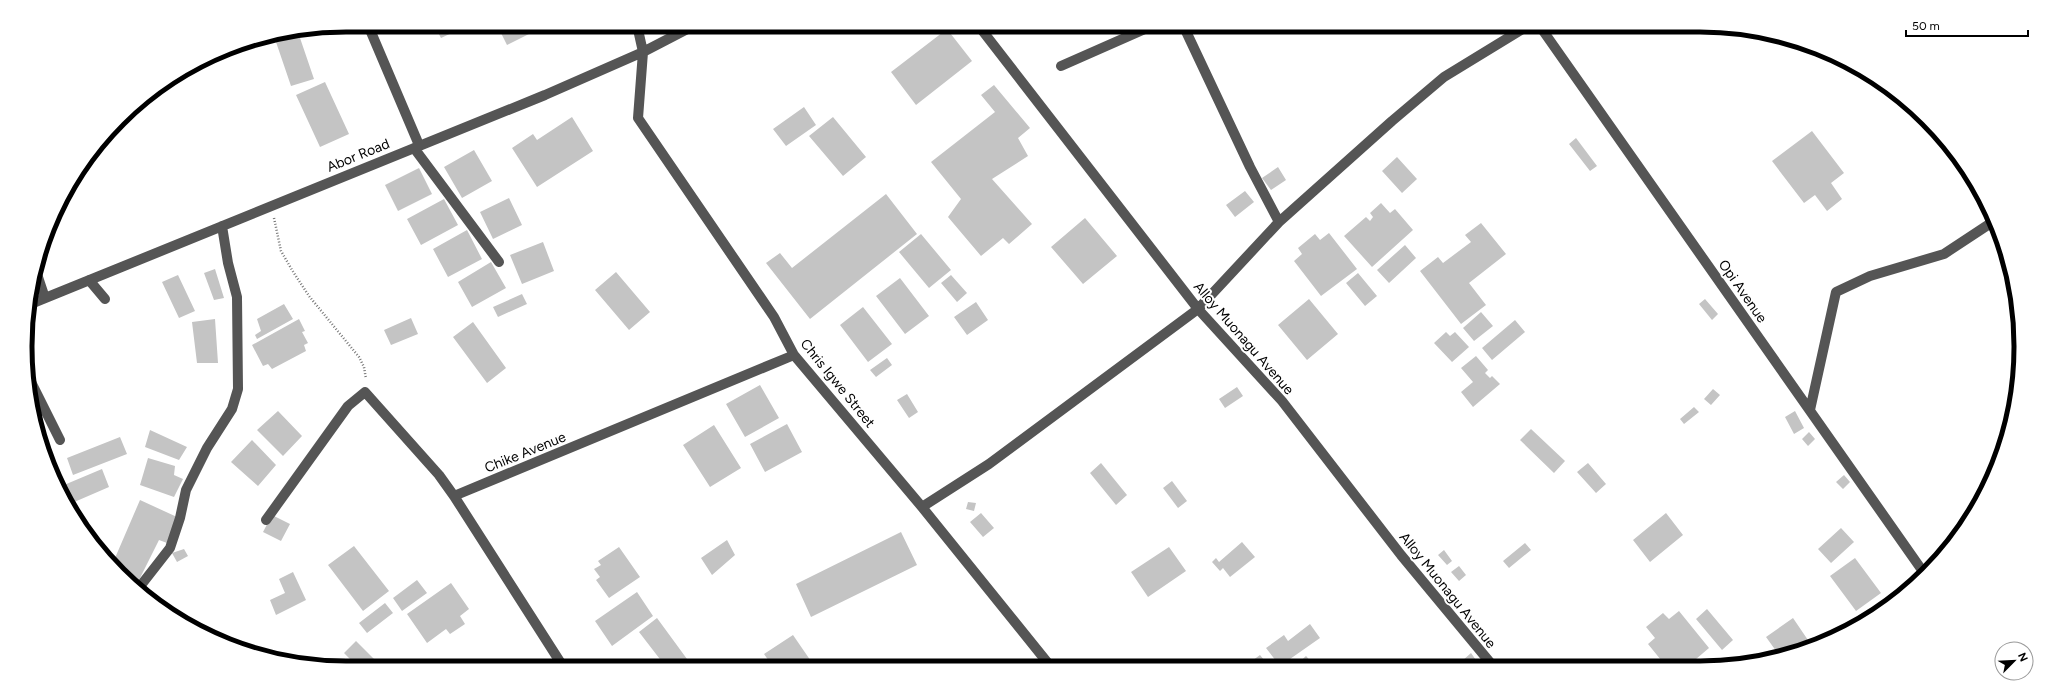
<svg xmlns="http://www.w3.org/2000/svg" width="2046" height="693" font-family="Figtree,sans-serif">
<rect width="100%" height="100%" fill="#fff"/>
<path fill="#c4c4c4" d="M434,25H469L441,38Z
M497,25H529L533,32L507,45Z
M1040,25H1068L1043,34Z
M947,29L972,61L916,105L891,72Z
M299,35L314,79L291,86L276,42Z
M325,82L349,134L320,147L296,95Z
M994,85L1030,128L1018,138L1028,156L992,179L1032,224L1009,244L1003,238L981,256L948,217L961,199L931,162L995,112L981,95Z
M804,107L816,125L786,146L773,129Z
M572,117L593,151L537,187L512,148L533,134L537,140Z
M833,117L866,157L843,176L809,136Z
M1812,131L1844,173L1831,183L1842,199L1827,211L1815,195L1804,203L1772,161Z
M1576,138L1597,166L1590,171L1569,144Z
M474,150L492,181L462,198L444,167Z
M1397,157L1417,179L1402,193L1382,171Z
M1278,167L1286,180L1271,190L1262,178Z
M419,168L432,194L398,211L385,185Z
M1245,191L1254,202L1235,217L1226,205Z
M886,194L917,234L810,319L766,263L780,253L792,268Z
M509,198L522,225L493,239L480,212Z
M444,199L458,225L421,245L407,219Z
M1381,203L1390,213L1395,209L1413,230L1372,267L1344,236L1366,217L1370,221L1373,217L1370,213Z
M1085,218L1117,256L1083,284L1051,247Z
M1481,223L1506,254L1469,283L1486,305L1461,324L1420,271L1438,257L1443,263L1471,242L1465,235Z
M467,230L482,259L448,277L433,249Z
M1329,233L1357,269L1321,296L1294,261L1302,254L1298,248L1315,234L1320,240Z
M921,234L951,270L929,288L899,252Z
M543,242L554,271L522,284L510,255Z
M1405,245L1416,258L1389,283L1377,270Z
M491,262L506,288L472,307L458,282Z
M215,269L224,298L214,300L204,273Z
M616,272L650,312L629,330L595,290Z
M1358,273L1377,296L1365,306L1346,283Z
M178,275L195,311L179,318L162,282Z
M951,275L967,293L957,302L941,283Z
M900,278L929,316L905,334L876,296Z
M522,294L527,304L498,317L493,307Z
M1309,299L1338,334L1307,360L1278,325Z
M1705,299L1718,314L1712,320L1699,304Z
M976,302L988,320L967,335L954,317Z
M284,304L293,319L257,339L255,335L261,331L257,319Z
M863,307L892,344L868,362L840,325Z
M1481,312L1493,326L1474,341L1463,328Z
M411,318L418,334L391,345L384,330Z
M215,319L218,363H197L192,322Z
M299,319L305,331L302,332L308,343L304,345L306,351L272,369L268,364L263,366L252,345Z
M1515,320L1525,332L1492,360L1482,348Z
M473,322L506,368L487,383L453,337Z
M1446,332L1450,336L1455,332L1469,347L1452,362L1434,343Z
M1476,356L1488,370L1485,373L1490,378L1492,376L1500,384L1473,407L1461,392L1473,382L1461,368Z
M887,358L892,365L876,377L870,370Z
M760,385L779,418L745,437L726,404Z
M1237,387L1243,396L1225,408L1219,399Z
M1713,389L1720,395L1711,405L1704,399Z
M907,394L918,412L909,418L897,400Z
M1694,407L1699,412L1684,424L1680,419Z
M278,411L302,436L283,456L257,430Z
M1795,411L1804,428L1794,434L1785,417Z
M787,424L802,452L765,472L750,444Z
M714,425L741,468L710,487L683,445Z
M1531,429L1565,461L1554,473L1520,440Z
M150,430L187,447L179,460L145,447Z
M1809,432L1815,439L1808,446L1802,439Z
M120,437L127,454L73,475L67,458Z
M252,440L276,465L258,486L231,462Z
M148,458L175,466L174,475L183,479L174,497L140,485Z
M1101,463L1127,495L1116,505L1090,473Z
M1588,463L1606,484L1596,493L1577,472Z
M102,469L109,487L72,503L64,485Z
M1844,475L1850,482L1843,489L1836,482Z
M1172,481L1187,501L1178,508L1163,488Z
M140,500L177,517L167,543L159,540L138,582L119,574L112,565Z
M968,502L976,503L974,511L966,509Z
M981,513L994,528L983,537L970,522Z
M1666,513L1683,535L1650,562L1633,540Z
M272,515L290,524L281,541L263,532Z
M1841,528L1854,542L1831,563L1818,549Z
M901,532L917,565L811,617L796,584Z
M727,540L735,555L712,575L701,558Z
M1242,542L1255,557L1230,577L1223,568L1220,571L1212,562L1216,558L1219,562Z
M1525,543L1531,550L1509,568L1503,561Z
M354,546L389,591L363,611L328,565Z
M619,547L640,577L609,598L596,580L600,577L594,569L601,565L598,561Z
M1169,547L1186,571L1148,597L1131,572Z
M184,549L188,556L177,562L172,553Z
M1444,550L1452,561L1447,565L1438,555Z
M1855,558L1881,593L1856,611L1830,576Z
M1459,566L1466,575L1459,581L1451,572Z
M293,572L306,600L276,615L270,600L285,593L279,579Z
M417,580L427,593L402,611L393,598Z
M451,583L469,609L460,616L465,624L450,634L446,629L427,643L407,614Z
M637,592L653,616L612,646L595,621Z
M385,603L393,613L367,633L359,623Z
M1707,609L1733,640L1722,650L1696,619Z
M1679,611L1709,648L1689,665H1665L1648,644L1655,638L1646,627L1663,613L1669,619Z
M657,618L687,659L676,667H666L639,632Z
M1793,618L1812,646L1779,655L1766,637Z
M1310,624L1320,638L1280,666L1266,648L1284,635L1288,641Z
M793,635L815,667H773L764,654Z
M356,641L383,668H359L344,653Z
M1471,653L1478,663L1475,666H1466L1462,661Z
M1260,655L1269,666H1245Z
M1306,656L1315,666H1295Z
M1717,659L1723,665H1711Z"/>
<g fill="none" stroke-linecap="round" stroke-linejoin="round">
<path stroke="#777" stroke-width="2.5" stroke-dasharray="1 2" stroke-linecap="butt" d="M274,218L281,251L292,270L309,296L359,357L364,367L366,379"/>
<path stroke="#555" stroke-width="10" d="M368,25L419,145
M637,25L643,52L638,118L774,317L794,355L922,507L1051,667
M978,25L1198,309L1282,401L1401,555L1493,666
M1183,25L1250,167L1279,222
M1539,25L1924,573
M1061,66L1154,25
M414,148L499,262
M37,274L45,298
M89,280L105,299
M28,305L545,95L643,52L695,25
M26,372L60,440
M1810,410L1836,292L1870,276L1944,254L1994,221
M454,496L794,355
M922,507L989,464L1198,309L1279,222L1392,121L1444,77L1529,25
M266,520L348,406L365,392L439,475L454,496L564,668
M138,589L170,548L180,518L186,490L207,448L232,409L238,389L237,297L228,263L222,226"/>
</g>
<g text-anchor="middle" stroke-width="4" stroke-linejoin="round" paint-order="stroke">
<g font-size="14" fill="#000" stroke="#fff">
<text transform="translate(358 155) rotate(-22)" y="5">Abor Road</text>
<text transform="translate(1743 291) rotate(55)" y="5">Opi Avenue</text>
<text transform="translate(1244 338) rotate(49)" y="5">Alloy Muonagu Avenue</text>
<text transform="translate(838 383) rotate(51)" y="5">Chris Igwe Street</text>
<text transform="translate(525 452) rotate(-22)" y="5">Chike Avenue</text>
<text transform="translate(1448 590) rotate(51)" y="5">Alloy Muonagu Avenue</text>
</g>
</g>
<path d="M0 0H2046V693H0ZM346 32H1700A314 314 0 0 1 2014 346V347A314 314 0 0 1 1700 661H346A314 314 0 0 1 32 347V346A314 314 0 0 1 346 32Z" fill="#fff" fill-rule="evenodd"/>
<path fill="none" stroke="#000" stroke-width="5" d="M346 32H1700A314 314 0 0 1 2014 346V347A314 314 0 0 1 1700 661H346A314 314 0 0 1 32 347V346A314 314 0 0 1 346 32Z"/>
<g transform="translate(2014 661) rotate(66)"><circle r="19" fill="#ffffff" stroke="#999999"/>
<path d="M0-3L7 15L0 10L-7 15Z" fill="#000000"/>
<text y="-6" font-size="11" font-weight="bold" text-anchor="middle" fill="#000000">N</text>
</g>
<path d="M1906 30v6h122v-6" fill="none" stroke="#000000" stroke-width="2"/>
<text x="1912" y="30" font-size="12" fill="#000000" stroke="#ffffff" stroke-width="3" paint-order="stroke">50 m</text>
</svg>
